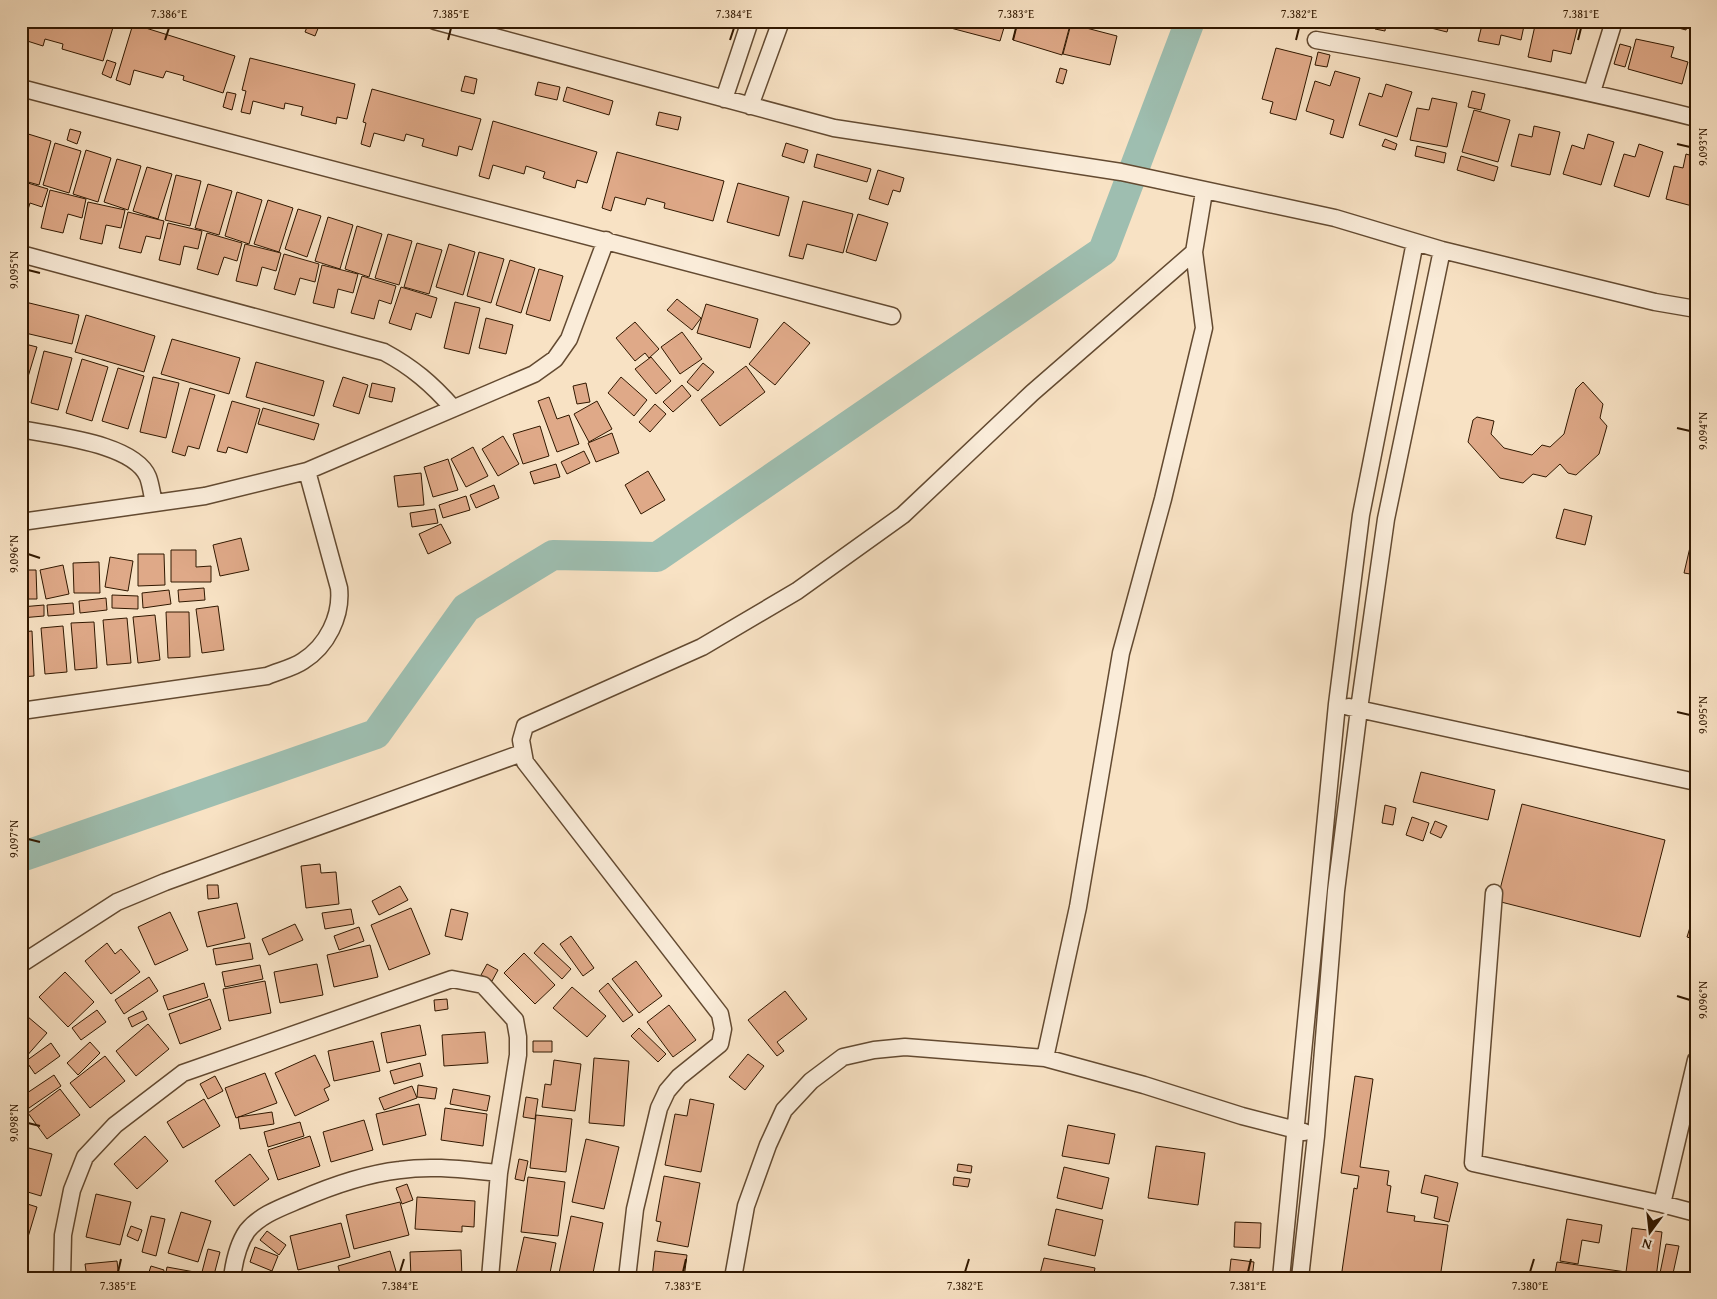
<svg xmlns="http://www.w3.org/2000/svg" width="1717" height="1299" font-family="'Gentium Book Plus',serif">
<rect width="100%" height="100%" fill="#f8e2c4"/>
<filter id="stains"><feTurbulence type="fractalNoise" baseFrequency=".004" numOctaves="4"/><feColorMatrix values="0 0 0 0 .2 0 0 0 0 .09 0 0 0 0 .02 0 0 0 .5 -.17"/></filter>
<radialGradient id="worn" r=".72"><stop offset=".6" stop-color="#630" stop-opacity="0"/><stop offset="1" stop-color="#630" stop-opacity=".3"/></radialGradient>
<g fill="none" stroke-linecap="round" stroke-linejoin="round">
<path stroke="#9ebeb0" stroke-width="30" d="M21,857L376,734L466,608L553,555L657,557L1103,251L1190,21"/>
</g>
<path fill="#dfa988" stroke="#311800" d="M21,21H106L114,24L103,61L62,49L63,44L45,39L43,46L21,39Z
M924,21H1006L1000,41Z
M1018,21H1056L1070,25L1062,55L1013,40Z
M1376,21L1386,22L1385,31L1375,29Z
M1429,21H1450L1447,32L1427,27Z
M1483,21H1525L1521,40L1501,35L1499,45L1478,41Z
M1536,21L1579,22L1571,54L1553,50L1551,62L1528,57Z
M1652,21H1688L1686,30Z
M309,22L319,26L315,36L305,32Z
M133,24L235,56L223,93L183,80L184,76L166,71L163,78L134,70L130,85L116,80Z
M1071,24L1117,36L1110,65L1063,54Z
M1636,39L1674,47L1671,57L1688,62L1682,84L1628,69Z
M1620,44L1631,47L1625,67L1614,64Z
M1276,48L1312,57L1296,120L1270,113L1273,102L1262,99Z
M1318,52L1330,55L1327,67L1315,65Z
M250,58L355,84L347,119L337,117L336,124L301,115L303,107L285,103L284,109L253,101L250,114L241,112L246,91L242,90Z
M107,60L116,63L111,78L102,74Z
M1060,68L1067,70L1063,84L1056,82Z
M1335,71L1360,78L1343,138L1330,134L1334,120L1306,111L1315,81L1330,86Z
M465,76L477,79L474,94L461,91Z
M538,82L560,87L557,100L535,95Z
M1386,84L1412,92L1397,137L1359,125L1369,93L1382,97Z
M567,87L613,101L609,115L563,101Z
M372,89L481,119L472,150L459,146L457,156L422,146L424,139L406,134L404,141L374,133L370,147L361,144L366,123L363,122Z
M1472,91L1485,94L1481,110L1468,107Z
M227,92L236,94L232,110L223,107Z
M1432,98L1457,103L1447,147L1410,140L1417,108L1429,110Z
M1474,110L1510,120L1498,162L1462,152Z
M659,112L681,117L678,130L656,125Z
M493,121L597,152L587,183L577,180L575,188L543,178L545,172L526,166L524,174L493,165L489,179L479,176Z
M1534,126L1560,132L1550,175L1511,166L1519,134L1532,137Z
M70,129L81,132L77,144L67,140Z
M25,133L51,141L39,185L21,180V147Z
M1588,134L1614,142L1601,185L1563,174L1572,145L1584,149Z
M1385,139L1397,144L1395,150L1382,146Z
M55,143L81,151L69,193L43,185Z
M786,143L808,150L804,163L782,156Z
M1639,144L1663,152L1649,197L1614,186L1624,154L1635,157Z
M1417,146L1446,153L1444,163L1415,156Z
M86,150L111,158L98,202L73,194Z
M617,152L724,181L713,221L664,208L665,203L647,198L645,205L615,197L611,211L602,208Z
M817,154L871,169L867,182L814,167Z
M1686,154L1696,157V207L1666,199L1674,166L1683,168Z
M1461,156L1498,167L1494,181L1457,170Z
M117,159L141,166L128,210L104,202Z
M147,167L172,174L158,219L133,211Z
M878,170L904,178L900,192L893,190L888,205L869,199Z
M176,175L201,181L190,226L165,220Z
M21,181L48,189L42,207L30,203L24,223L21,222Z
M738,183L789,197L779,236L727,222Z
M208,184L232,191L219,235L195,228Z
M50,190L86,199L82,218L68,214L63,233L41,228Z
M237,192L262,200L249,244L225,236Z
M268,200L293,208L279,252L254,244Z
M803,201L853,214L843,253L807,244L803,259L789,256Z
M88,202L125,210L121,228L106,225L102,244L80,239Z
M298,209L321,216L307,257L285,249Z
M128,212L164,221L160,239L146,236L141,253L119,248Z
M858,214L888,223L876,261L846,252Z
M328,217L353,225L340,269L315,261Z
M168,223L202,231L198,249L184,246L180,265L159,260Z
M357,226L382,234L369,277L345,269Z
M207,233L242,243L237,261L224,257L218,275L197,269Z
M388,234L412,241L399,285L375,278Z
M417,243L442,250L429,294L404,287Z
M245,244L281,253L276,271L262,267L257,286L236,281Z
M449,244L475,252L463,295L436,287Z
M479,252L504,259L491,303L467,296Z
M284,254L319,264L315,282L300,278L295,295L274,289Z
M510,260L535,268L521,313L496,305Z
M322,265L358,274L353,293L338,289L334,308L313,303Z
M539,269L563,276L550,321L526,314Z
M362,276L396,286L391,304L379,300L374,319L351,313Z
M401,287L437,298L431,318L416,313L411,330L389,323Z
M677,299L701,318L692,330L667,310Z
M21,301L79,315L72,344L21,332Z
M455,302L480,308L469,354L444,348Z
M706,304L758,319L750,348L697,333Z
M86,315L155,336L144,372L75,352Z
M486,318L513,325L506,354L479,348Z
M635,322L659,349L649,358L645,353L635,361L616,338Z
M784,322L810,343L775,385L749,364Z
M682,332L702,359L680,374L661,347Z
M172,339L240,358L229,394L161,374Z
M21,343L37,347L21,400Z
M44,351L72,358L58,410L31,403Z
M651,357L671,381L656,394L635,369Z
M82,359L108,367L92,421L66,413Z
M256,362L324,381L314,416L246,397Z
M703,363L714,372L698,391L687,382Z
M746,366L765,392L720,426L701,400Z
M118,368L144,376L128,429L102,421Z
M153,377L179,383L166,438L140,432Z
M343,377L368,385L359,414L333,406Z
M621,377L647,400L634,416L608,393Z
M1583,382L1603,404L1600,418L1607,426L1599,454L1576,475L1568,473L1560,464L1546,477L1533,474L1523,483L1500,478L1468,442L1473,420L1477,417L1494,421L1491,434L1504,448L1532,455L1542,445L1550,447L1564,434L1576,389Z
M372,383L395,388L392,402L369,397Z
M586,383L590,402L577,404L573,386Z
M682,385L691,396L673,412L663,402Z
M190,388L215,395L199,449L188,446L185,456L172,452Z
M549,397L557,419L569,415L579,444L557,452L538,401Z
M232,401L260,409L247,453L228,447L226,453L217,451Z
M597,401L612,429L589,442L574,414Z
M655,404L666,414L650,432L639,422Z
M263,408L319,424L314,440L258,424Z
M540,426L549,456L523,464L513,434Z
M612,433L619,453L596,462L588,443Z
M503,436L519,464L498,476L482,449Z
M473,447L488,476L466,487L451,459Z
M584,451L590,463L567,474L561,462Z
M1693,456H1696V471L1690,469Z
M448,459L458,490L433,497L424,467Z
M556,464L560,477L534,484L530,472Z
M648,471L665,500L641,514L625,485Z
M421,473L424,505L398,507L394,476Z
M494,485L499,498L476,508L470,495Z
M466,496L470,510L443,518L439,505Z
M435,509L438,523L412,527L410,513Z
M1564,509L1592,516L1585,545L1556,538Z
M441,524L451,543L428,554L419,534Z
M1694,530H1696V575L1684,573Z
M241,538L249,570L220,576L213,545Z
M171,550H196V567L211,566V582H171Z
M138,554H164L165,585L138,586Z
M110,557L133,561L128,591L105,587Z
M99,562L100,593H74L73,563Z
M63,565L69,594L46,599L40,570Z
M21,570H36L37,599H21Z
M204,588L205,600L179,602L178,590Z
M169,590L171,604L143,608L142,593Z
M112,595L138,596V609L112,608Z
M106,598L107,610L80,613L79,601Z
M73,603L74,614L48,616L47,605Z
M44,605V616L21,618V607Z
M218,606L224,650L202,653L196,609Z
M166,612H189L190,657L168,658Z
M155,615L160,660L138,663L133,617Z
M127,618L131,663L107,665L103,620Z
M94,622L97,668L75,670L71,623Z
M63,626L67,672L45,674L41,628Z
M32,631L34,676L21,677V632Z
M1421,772L1495,790L1488,820L1413,802Z
M1522,804L1665,840L1640,937L1497,901Z
M1385,805L1396,808L1393,825L1382,823Z
M1412,817L1429,823L1423,841L1406,835Z
M1435,821L1447,826L1441,838L1430,833Z
M1696,846V862L1692,861Z
M320,864L321,873L336,872L339,904L306,908L301,866Z
M207,885H218L219,898L208,899Z
M400,886L408,900L379,915L372,901Z
M237,903L245,938L207,947L198,912Z
M411,908L430,954L389,970L371,925Z
M1696,908V940L1687,937Z
M351,909L354,924L325,929L322,913Z
M451,909L468,913L462,940L445,936Z
M170,912L188,950L155,965L138,927Z
M295,924L303,940L269,955L262,939Z
M359,927L364,941L339,950L334,936Z
M571,936L594,968L583,976L560,944Z
M107,943L115,954L121,949L140,972L111,994L85,961Z
M250,943L253,959L216,965L213,949Z
M543,943L571,969L562,979L534,953Z
M370,945L378,977L334,987L327,955Z
M524,953L555,985L535,1004L504,973Z
M636,961L662,996L639,1013L612,979Z
M317,964L323,995L280,1003L274,972Z
M487,964L498,970L492,981L481,975Z
M260,965L263,979L225,987L222,972Z
M65,972L94,1002L68,1027L39,997Z
M149,977L158,991L124,1014L115,1000Z
M265,981L271,1013L229,1021L223,989Z
M204,983L208,997L168,1010L163,996Z
M608,983L633,1015L623,1022L599,991Z
M572,987L606,1016L587,1037L553,1008Z
M785,991L807,1019L777,1042L784,1051L777,1056L748,1020Z
M210,999L221,1029L180,1044L169,1014Z
M447,999L448,1009L435,1011L434,1000Z
M669,1005L696,1040L673,1057L647,1022Z
M97,1010L106,1022L81,1040L72,1028Z
M21,1011L47,1033L25,1058L21,1055Z
M143,1011L147,1019L132,1027L128,1018Z
M148,1024L169,1049L136,1076L116,1051Z
M420,1025L426,1055L387,1063L381,1033Z
M639,1028L666,1054L658,1062L631,1036Z
M485,1032L488,1063L444,1066L442,1035Z
M373,1041L380,1071L334,1081L328,1051Z
M533,1041H552V1052H533Z
M90,1042L100,1053L78,1075L67,1063Z
M51,1043L60,1056L35,1074L26,1061Z
M748,1054L764,1066L745,1090L729,1077Z
M315,1055L330,1086L324,1089L329,1100L295,1116L275,1073Z
M105,1056L125,1081L90,1108L70,1083Z
M594,1058L629,1061L624,1126L589,1123Z
M554,1060L581,1064L575,1111L542,1107L545,1084L551,1085Z
M420,1063L423,1076L394,1084L390,1071Z
M265,1073L277,1103L236,1118L225,1088Z
M54,1075L61,1086L29,1108L21,1097Z
M215,1076L223,1091L208,1099L200,1084Z
M1355,1076L1373,1079L1360,1167L1389,1171L1387,1185L1391,1186L1387,1212L1415,1216L1414,1221L1448,1225L1440,1278H1341L1354,1188L1357,1189L1359,1176L1341,1173Z
M418,1085L437,1088L435,1099L417,1097Z
M412,1086L417,1098L384,1110L379,1098Z
M60,1089L80,1115L47,1139L28,1113Z
M453,1089L490,1096L487,1111L450,1104Z
M526,1097L538,1099L535,1119L523,1117Z
M204,1099L220,1126L183,1148L167,1122Z
M690,1099L714,1104L701,1172L665,1165L675,1114L687,1116Z
M419,1104L426,1135L383,1145L376,1114Z
M445,1108L487,1114L483,1146L441,1140Z
M272,1112L274,1124L240,1129L238,1117Z
M536,1115L572,1119L566,1172L530,1168Z
M364,1120L373,1150L331,1162L323,1132Z
M300,1122L304,1136L268,1147L264,1132Z
M1068,1125L1115,1134L1109,1164L1062,1156Z
M145,1136L168,1161L137,1189L114,1164Z
M310,1136L320,1166L278,1180L268,1150Z
M586,1139L619,1147L604,1209L572,1202Z
M21,1146L52,1154L41,1196L21,1190Z
M1156,1146L1205,1153L1198,1205L1148,1198Z
M250,1154L269,1179L234,1206L215,1181Z
M519,1159L528,1161L524,1181L515,1179Z
M958,1164L972,1166L971,1173L957,1171Z
M1064,1167L1109,1178L1102,1209L1057,1198Z
M1425,1175L1458,1183L1449,1222L1434,1218L1438,1197L1421,1193Z
M664,1176L700,1183L688,1247L657,1241L661,1222L656,1221Z
M528,1177L565,1182L558,1236L521,1232Z
M954,1177L970,1179L968,1187L953,1185Z
M407,1184L413,1200L402,1204L396,1188Z
M96,1194L131,1202L120,1245L86,1237Z
M417,1197L475,1201L474,1227L462,1226V1232L415,1229Z
M21,1202L37,1207L25,1247L21,1246Z
M400,1202L409,1235L354,1249L346,1215Z
M1056,1209L1103,1220L1095,1256L1048,1245Z
M181,1212L211,1221L198,1262L168,1253Z
M151,1216L165,1219L156,1256L142,1252Z
M571,1216L603,1223L592,1278H558Z
M1567,1219L1602,1225L1599,1243L1582,1240L1578,1264L1560,1261Z
M1235,1222L1261,1223L1260,1248L1234,1247Z
M341,1223L350,1257L298,1270L290,1236Z
M131,1226L142,1230L138,1241L127,1236Z
M1632,1228L1662,1232L1656,1278H1554L1557,1262L1626,1272Z
M267,1231L286,1245L279,1255L260,1240Z
M524,1237L556,1243L549,1278H515Z
M1666,1244L1679,1246L1672,1278H1659Z
M255,1247L278,1256L272,1271L250,1262Z
M21,1248L25,1250L21,1266Z
M208,1249L220,1252L214,1275L202,1272Z
M461,1250L462,1278H411L410,1252Z
M390,1251L398,1278H341L338,1266Z
M655,1251L687,1255L684,1278H652Z
M1044,1258L1095,1268L1093,1278H1039Z
M1231,1259L1254,1262L1252,1278H1229Z
M117,1261L119,1278H87L85,1264Z
M151,1266L164,1270L162,1278H147Z
M167,1267L200,1273L199,1278H165Z
M264,1273L287,1278H263Z"/>
<g fill="none" stroke-linecap="round" stroke-linejoin="round">
<defs>
<path id="minor" d="M435,21L834,128L1121,172L1335,218L1442,250L1655,302L1696,309
M1316,40C1444,62 1570,86 1696,118
M21,88L892,316
M1592,92L1614,21
M724,99L750,21
M750,106L781,21
M21,254L384,352C412,367 432,384 453,408
M21,429C53,436 134,443 148,477C151,485 152,495 154,503
M21,522L205,496L307,471L534,374L555,359L569,339L606,240
M1349,707L1696,782
M21,711L267,676C278,671 293,668 303,661C327,646 342,616 339,588L307,471
M1494,893L1473,1163L1662,1204L1696,1060
M21,964L117,902L165,882L522,753
M1045,1058L1078,907L1121,653L1163,499L1204,328L1194,252
M1662,1204L1696,1213
M62,1278L63,1235L72,1190L85,1157L115,1125L183,1073L452,979L483,985L515,1020L518,1037V1055L499,1173L490,1278
M232,1278C234,1262 238,1244 247,1231C260,1215 280,1208 299,1200C331,1186 365,1174 400,1170C433,1165 466,1170 499,1173
M627,1278L635,1209L659,1108L667,1091L679,1077L720,1044L723,1029L720,1014L525,762L521,740L525,726L702,647L797,591L903,515L1032,393L1194,252L1204,192
M733,1278L746,1206L768,1145L784,1110L811,1081L843,1057L874,1050L905,1047L1045,1058L1144,1085L1242,1116L1304,1132
M1281,1278L1337,704L1361,515L1415,242
M1300,1278L1316,1136L1336,891L1359,709L1386,519L1442,250"/>
</defs>
<use href="#minor" stroke="#634a31" stroke-width="19"/>
<use href="#minor" stroke="#faecd9" stroke-width="16"/>
</g>
<path fill="none" stroke="#311800" stroke-width="2" d="M165,40L169,28M448,40L451,28M730,40L734,28M1013,40L1016,28M1296,40L1299,28M1578,40L1581,28M1677,144L1690,147M28,270L40,273M1677,428L1690,431M28,554L40,558M1677,712L1690,715M28,839L40,842M1677,996L1690,1000M28,1123L40,1126M118,1272L121,1259M400,1272L404,1259M683,1272L686,1259M965,1272L969,1259M1248,1272L1251,1259M1530,1272L1534,1259"/>
<rect width="1717" height="1299" fill="none" stroke="#f8e2c4" stroke-width="55"/>
<g transform="translate(1650 1232) rotate(195)" stroke="#faecd9" stroke-width="4" paint-order="stroke">
<path d="M0-4L9 19L0 12L-9 19Z" fill="#311800"/>
<text y="-8" font-size="14" font-weight="bold" text-anchor="middle" fill="#311800">N</text>
</g>
<rect x="28" y="28" width="1662" height="1244" fill="none" stroke="#311800" stroke-width="2"/>
<g font-size="12" text-anchor="middle" fill="#311800">
<text x="169" y="18">7.386°E</text>
<text x="451" y="18">7.385°E</text>
<text x="734" y="18">7.384°E</text>
<text x="1016" y="18">7.383°E</text>
<text x="1299" y="18">7.382°E</text>
<text x="1581" y="18">7.381°E</text>
<text transform="translate(1703 147) rotate(-90)" y="4">9.093°N</text>
<text transform="translate(14 270) rotate(-90)" y="4">9.095°N</text>
<text transform="translate(1703 431) rotate(-90)" y="4">9.094°N</text>
<text transform="translate(14 554) rotate(-90)" y="4">9.096°N</text>
<text transform="translate(1703 715) rotate(-90)" y="4">9.095°N</text>
<text transform="translate(14 839) rotate(-90)" y="4">9.097°N</text>
<text transform="translate(1703 1000) rotate(-90)" y="4">9.096°N</text>
<text transform="translate(14 1123) rotate(-90)" y="4">9.098°N</text>
<text x="118" y="1290">7.385°E</text>
<text x="400" y="1290">7.384°E</text>
<text x="683" y="1290">7.383°E</text>
<text x="965" y="1290">7.382°E</text>
<text x="1248" y="1290">7.381°E</text>
<text x="1530" y="1290">7.380°E</text>
</g>
<rect width="100%" height="100%" filter="url(#stains)"/>
<rect width="100%" height="100%" fill="url(#worn)"/>
</svg>
